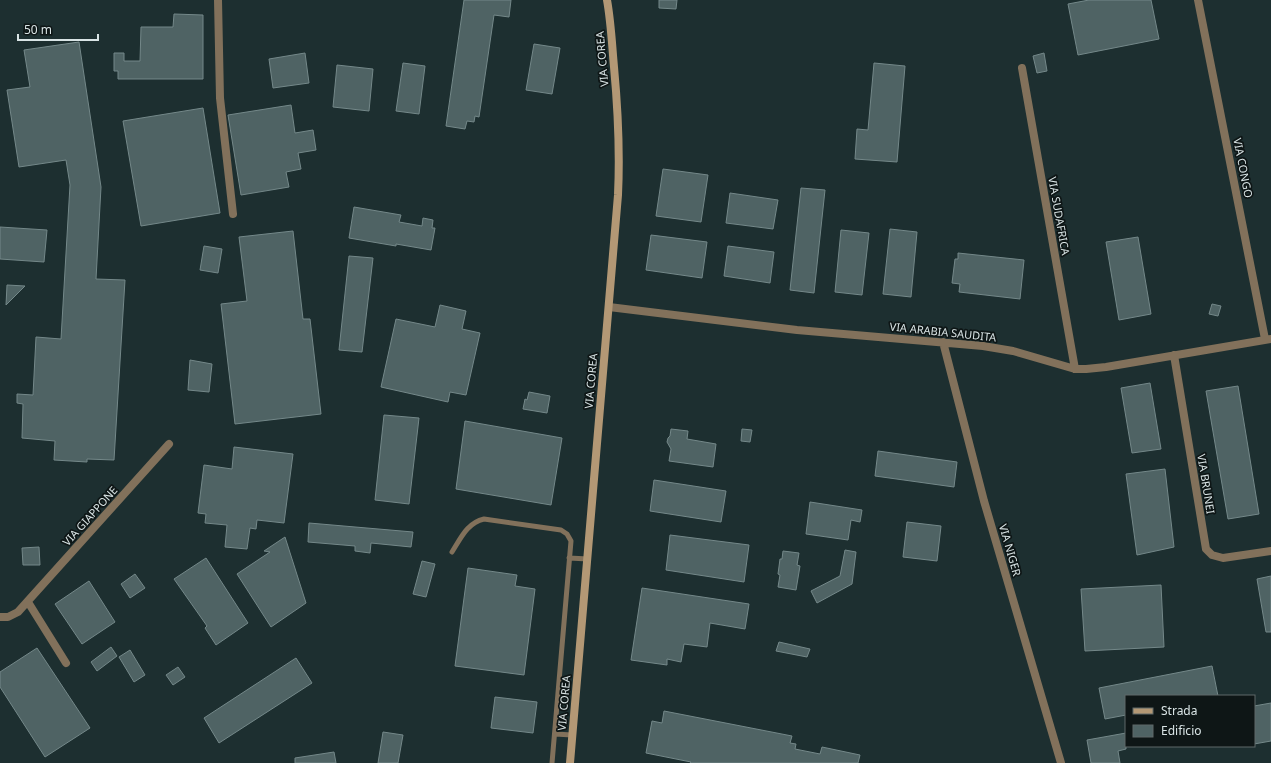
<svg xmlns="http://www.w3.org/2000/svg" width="1271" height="763" font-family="'Noto Sans',sans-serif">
<rect width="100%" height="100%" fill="#1d2f30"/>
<path fill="#4f6364" stroke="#748889" d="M464,0H511L509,17L494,15L479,117L475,116L474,122L467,121L465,129L446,126Z
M659,0H677L676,9L659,8Z
M1089,0H1151L1159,39L1078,55L1068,4Z
M174,14L203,15V79H118V71H114V53H124V61H140L141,27H173Z
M79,42L101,187L96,279L125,280L114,460L87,459V462L54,460L55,441L22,438L23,404L17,403V394L33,395L36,337L61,339L70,185L66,160L19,167L7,90L30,87L24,50Z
M534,44L560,48L552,94L526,90Z
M305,53L309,83L273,88L269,59Z
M1044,53L1047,71L1037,73L1033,56Z
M403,63L425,66L419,114L396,111Z
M874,63L905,66L897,162L855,159L857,129L868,130Z
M337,65L373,69L369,111L333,107Z
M291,105L295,133L313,130L316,150L298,153L301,169L286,172L289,187L241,195L228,115Z
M203,108L220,213L141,226L123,121Z
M663,169L708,175L701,222L656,216Z
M801,188L825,190L814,293L790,290Z
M730,193L778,200L773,229L726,223Z
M354,207L401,215L399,222L422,226L423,218L433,220L432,228H435L431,250L396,244V246L349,238Z
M0,227L47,230L44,262L0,259Z
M890,229L917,232L911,297L883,294Z
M841,230L869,233L862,295L835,292Z
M293,231L303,319H310L321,414L235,424L221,304L247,301L239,237Z
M651,235L707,242L702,278L646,270Z
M1138,237L1151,314L1119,320L1106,242Z
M204,246L222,249L218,273L200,270Z
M728,246L774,252L770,283L724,276Z
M958,253L1024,260L1020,299L959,292L960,284L952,283L955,259H958Z
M349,256L373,258L362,352L339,350Z
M7,285L25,286L6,305Z
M1212,304L1221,306L1218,316L1209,314Z
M440,305L466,311L462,329L480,333L466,395L450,392L448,402L381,387L396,319L435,327Z
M190,360L212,364L209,392L188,390Z
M1150,383L1161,449L1132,453L1121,388Z
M1238,386L1259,514L1228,519L1206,391Z
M529,392L550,396L547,413L523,409L525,399L527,400Z
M384,415L419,418L409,504L375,500Z
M465,421L562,438L551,505L456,489Z
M671,429L688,431L687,439L716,444L713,467L669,461L671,449L667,442L668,438L670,436Z
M742,429L752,430L750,442L741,441Z
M234,447L293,454L284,523L257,520L256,529L250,528L247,549L225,547L227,525L205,523L206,514L198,513L204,465L232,469Z
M878,451L957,462L954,487L875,476Z
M1165,469L1174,547L1137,555L1126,474Z
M654,480L726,491L721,522L650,511Z
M810,502L862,510L860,522L851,520L848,540L806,534Z
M907,522L941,526L937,561L903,557Z
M309,523L413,532L411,547L371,543L370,553L355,551V546L308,542Z
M670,535L749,545L744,582L666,570Z
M285,537L306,603L271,627L237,574L270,552L264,551Z
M39,547L40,565H23L22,548Z
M845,550L856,552L852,584L817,603L811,591L840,576Z
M783,551L799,553L797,565L800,566L796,590L778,587L780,575L778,574L780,559H782Z
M206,558L248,623L216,645L205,628L207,626L174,579Z
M422,561L435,564L426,597L413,594Z
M468,568L517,575L515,586L535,589L524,675L455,666Z
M135,574L145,588L130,598L121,584Z
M1271,576V632H1266L1257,579Z
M89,581L115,622L82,644L55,604Z
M1161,585L1164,647L1085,651L1081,589Z
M642,588L749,604L745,629L710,623L707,647L684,644L681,662L667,659V665L631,660Z
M779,642L810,649L807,657L776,651Z
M111,647L117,656L97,671L91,662Z
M37,648L90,728L45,757L0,687V672Z
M130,650L145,675L134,682L119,657Z
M296,658L312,683L219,743L204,718Z
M1212,666L1218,696H1126V715L1105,719L1099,688Z
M178,667L185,677L173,685L166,675Z
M495,697L537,702L533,733L491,728Z
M1271,703V741L1254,744V706Z
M664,711L792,736L790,743L796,744L795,749L820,754L822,747L860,755L858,763H690L691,762L646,753L652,721L662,723Z
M383,732L403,735L398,763H378Z
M1126,733V749L1118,751L1120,763H1091L1087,740Z
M334,752L336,763H295V758Z"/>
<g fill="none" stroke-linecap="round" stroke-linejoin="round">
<path stroke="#82715b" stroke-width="5" d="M452,552C461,538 467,523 484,519L561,530L567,534L571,541L552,763
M569,558L588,559
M555,734L572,735"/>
<path stroke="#82715b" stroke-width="8" d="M218,0L220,98L233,214
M1198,0L1265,339
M1022,68L1075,369
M609,307L797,330L983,346L1013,351L1075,369H1086L1106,367L1271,339
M943,342L984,501L1061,763
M1174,355L1206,549L1212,555L1223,558L1271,551
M28,602L66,663
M0,617H8L18,612L169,444"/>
<path stroke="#b39875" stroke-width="8" d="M570,763L618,195C620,153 618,110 614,67C612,45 611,22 607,0"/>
</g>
<g text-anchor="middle" stroke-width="3.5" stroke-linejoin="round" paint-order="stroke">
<g font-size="11" fill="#d9e4e5" stroke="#0e1616">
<text transform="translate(602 59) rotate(-95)" y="4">VIA COREA</text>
<text transform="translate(1243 168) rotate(79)" y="4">VIA CONGO</text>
<text transform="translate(1059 216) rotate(80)" y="4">VIA SUDAFRICA</text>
<text transform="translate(943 332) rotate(6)" y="4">VIA ARABIA SAUDITA</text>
<text transform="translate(591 381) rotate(-85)" y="4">VIA COREA</text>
<text transform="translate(1206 484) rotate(81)" y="4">VIA BRUNEI</text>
<text transform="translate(90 516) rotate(-48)" y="4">VIA GIAPPONE</text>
<text transform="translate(1010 550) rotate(74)" y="4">VIA NIGER</text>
<text transform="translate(564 703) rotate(-85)" y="4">VIA COREA</text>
</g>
</g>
<rect x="1125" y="695" width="130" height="52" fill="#0e1616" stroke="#5f6869"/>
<rect x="1133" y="708" width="20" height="6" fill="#b39875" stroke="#5f6869"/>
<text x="1161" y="715" font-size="12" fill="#d9e4e5">Strada</text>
<rect x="1133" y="725" width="20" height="12" fill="#4f6364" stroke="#5f6869"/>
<text x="1161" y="735" font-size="12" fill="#d9e4e5">Edificio</text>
<path d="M18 34v6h80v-6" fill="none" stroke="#d9e4e5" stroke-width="2"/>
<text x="24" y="34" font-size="12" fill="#d9e4e5" stroke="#0e1616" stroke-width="3" paint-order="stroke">50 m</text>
</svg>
